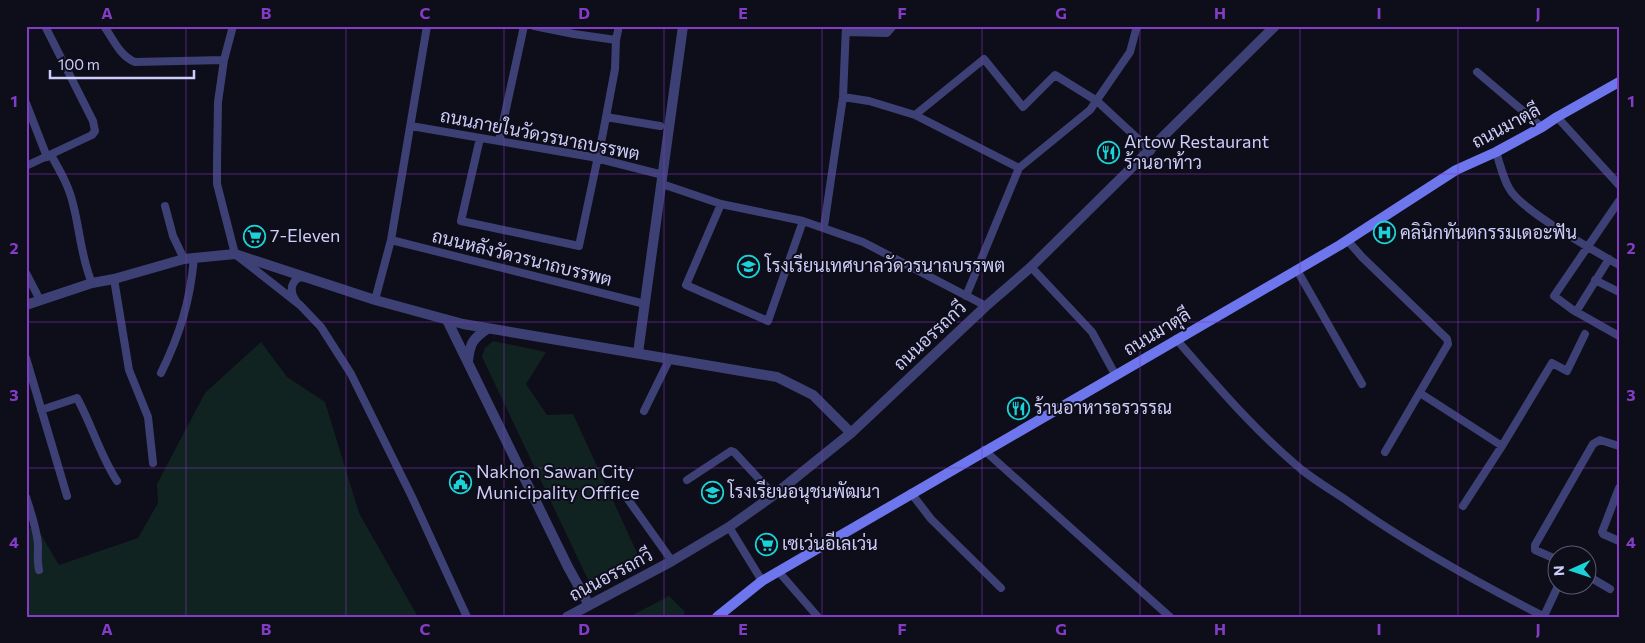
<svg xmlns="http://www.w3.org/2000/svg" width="1645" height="643" font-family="Commissioner,Sarabun,sans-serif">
<rect width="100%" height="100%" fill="#0e0d1a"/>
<path fill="#112321" d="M493,341L546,352L526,384L547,415L573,414L639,557L592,588L482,357L485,348Z
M261,342L287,377L325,402L359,513L418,617H26V530L36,526L59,565L138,538L158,503L157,484L205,393Z
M669,596L685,612L682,617H629Z"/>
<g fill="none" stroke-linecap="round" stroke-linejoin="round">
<path stroke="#3d4074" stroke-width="8" d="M104,26C113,39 120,56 135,62L224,60
M233,26L224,60L218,102L217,163V184L235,254L300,305L321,327L351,374L412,497L467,617
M846,32L887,33L893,26
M616,40L619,26
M1477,72L1542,127
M843,97L869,101L915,115L984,59L1023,107L1055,75L1097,101L1151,151
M26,103L47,157
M915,115L1019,168
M606,117L660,126
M1557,117L1619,185
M411,126L592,157L663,175
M480,138L461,221L579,246L603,133L615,69L616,40L574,34L534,26
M499,141L524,26
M1496,152C1500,164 1503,178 1509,188C1520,210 1595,251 1619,265
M51,155C60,171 69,186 73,204C80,230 81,258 92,283
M26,166L92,135L95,131L93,121L45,26
M662,184L721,204L803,221L863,242L986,306
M1619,201L1554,296L1573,310L1619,336
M721,204L686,285L768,321L803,221
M165,206L173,236L184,259
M824,227L843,97L846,26
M391,240L645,304
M1347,240L1362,257L1447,339L1448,344L1385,452
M1031,267L1092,332L1116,376
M1297,270L1362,384
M26,273L40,300
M114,279L129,370L148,417L153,463
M1595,280L1619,292
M966,296L1019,168L1090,110L1130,52L1137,26
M375,300L391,240L427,26
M296,301C290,293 290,284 298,278L304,277
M1576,312L1609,259
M1176,339C1216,385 1255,431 1302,470C1316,481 1331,490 1346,500C1409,545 1476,582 1545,617
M26,358L67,496
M161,373C180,334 190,302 194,258
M1420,393L1502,446
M41,410L77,398C92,425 100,455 117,481
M644,411L670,358
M984,450L1170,617
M687,480L731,451L734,452L774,495
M1619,488L1602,532L1603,534L1619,541
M911,493L931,519L1001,588
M26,497C31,513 37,529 38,545C38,554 37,561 39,570
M627,498L672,561
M1463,506L1502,446L1552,363L1567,371L1585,334
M729,527L762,581
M1558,560L1535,550V545L1593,444L1600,440L1619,446
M778,571L818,617
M1588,576L1610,589
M1544,616L1558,586"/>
<path stroke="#3d4074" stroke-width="10" d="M26,305L92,283L114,279L184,259L235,254L375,300L463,324L777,377L813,395L851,433
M447,320L568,567L589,605
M638,353L683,26
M468,361C470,344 472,339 487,329
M567,617L672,561L729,527L774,495L851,433L986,306L1031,267L1275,26"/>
<path stroke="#6e76ee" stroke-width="10" d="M717,617L762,581L1340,245L1456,170L1496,152L1542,127L1557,117L1619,82"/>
</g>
<path fill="none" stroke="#833cc5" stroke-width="1" stroke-opacity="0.55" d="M186,26V617M346,26V617M504,26V617M664,26V617M822,26V617M982,26V617M1140,26V617M1300,26V617M1458,26V617M26,174H1619M26,322H1619M26,468H1619"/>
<defs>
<symbol id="restaurant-ring" viewBox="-11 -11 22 22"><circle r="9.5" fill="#0e0d1a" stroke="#1ad3d7" stroke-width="1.5"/><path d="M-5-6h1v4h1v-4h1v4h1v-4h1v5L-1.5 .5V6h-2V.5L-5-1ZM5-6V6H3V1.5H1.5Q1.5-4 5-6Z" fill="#1ad3d7"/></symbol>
<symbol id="hospital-ring" viewBox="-11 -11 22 22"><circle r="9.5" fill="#0e0d1a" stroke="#1ad3d7" stroke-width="1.5"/><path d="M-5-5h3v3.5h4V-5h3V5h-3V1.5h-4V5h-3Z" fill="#1ad3d7"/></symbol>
<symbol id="supermarket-ring" viewBox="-11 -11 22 22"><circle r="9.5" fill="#0e0d1a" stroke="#1ad3d7" stroke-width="1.5"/><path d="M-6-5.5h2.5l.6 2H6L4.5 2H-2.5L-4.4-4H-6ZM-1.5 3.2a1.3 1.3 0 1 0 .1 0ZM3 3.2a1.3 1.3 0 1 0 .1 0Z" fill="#1ad3d7"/></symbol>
<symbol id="school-ring" viewBox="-11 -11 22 22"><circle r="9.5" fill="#0e0d1a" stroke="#1ad3d7" stroke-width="1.5"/><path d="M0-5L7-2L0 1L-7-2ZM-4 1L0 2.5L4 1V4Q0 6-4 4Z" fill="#1ad3d7"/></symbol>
<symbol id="civic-ring" viewBox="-11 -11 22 22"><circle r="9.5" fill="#0e0d1a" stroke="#1ad3d7" stroke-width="1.5"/><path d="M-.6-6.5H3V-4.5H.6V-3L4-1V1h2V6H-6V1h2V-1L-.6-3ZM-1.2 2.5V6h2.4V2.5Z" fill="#1ad3d7"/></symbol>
</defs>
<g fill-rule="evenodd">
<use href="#restaurant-ring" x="1096" y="140" width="25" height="25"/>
<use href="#hospital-ring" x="1372" y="220" width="25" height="25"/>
<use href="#supermarket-ring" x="242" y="224" width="25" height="25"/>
<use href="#school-ring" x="736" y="254" width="25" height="25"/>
<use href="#restaurant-ring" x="1006" y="396" width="25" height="25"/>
<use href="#civic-ring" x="448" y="470" width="25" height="25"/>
<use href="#school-ring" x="700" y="480" width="25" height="25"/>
<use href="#supermarket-ring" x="754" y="532" width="25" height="25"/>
</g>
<g text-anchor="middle" stroke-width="4" stroke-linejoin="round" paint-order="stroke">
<g font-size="18" fill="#ceccf9" stroke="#0e0d1a">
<text transform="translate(1506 126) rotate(-28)" y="6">ถนนมาตุลี</text>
<text transform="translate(540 135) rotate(11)" y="6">ถนนภายในวัดวรนาถบรรพต</text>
<text transform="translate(522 258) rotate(14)" y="6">ถนนหลังวัดวรนาถบรรพต</text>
<text transform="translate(1157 332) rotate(-31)" y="6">ถนนมาตุลี</text>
<text transform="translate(930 336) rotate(-43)" y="6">ถนนอรรถกวี</text>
<text transform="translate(611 575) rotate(-28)" y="6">ถนนอรรถกวี</text>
</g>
<g font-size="18" fill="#ceccf9" stroke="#0e0d1a" text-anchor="start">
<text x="1124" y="148">Artow Restaurant<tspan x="1124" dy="21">ร้านอาท้าว</tspan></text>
<text x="1400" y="239">คลินิกทันตกรรมเดอะฟัน</text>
<text x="270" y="242">7-Eleven</text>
<text x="765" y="272">โรงเรียนเทศบาลวัดวรนาถบรรพต</text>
<text x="1034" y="414">ร้านอาหารอรวรรณ</text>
<text x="476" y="478">Nakhon Sawan City<tspan x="476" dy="21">Municipality Offfice</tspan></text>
<text x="728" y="498">โรงเรียนอนุชนพัฒนา</text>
<text x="782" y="550">เซเว่นอีเลเว่น</text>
</g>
</g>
<rect width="1645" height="643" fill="none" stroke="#0e0d1a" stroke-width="55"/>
<g transform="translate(1572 570) rotate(267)"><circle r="24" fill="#0e0d1a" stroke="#5b5973"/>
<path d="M0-4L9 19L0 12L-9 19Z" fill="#1ad3d7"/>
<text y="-8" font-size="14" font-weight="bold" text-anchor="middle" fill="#ceccf9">N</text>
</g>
<path d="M50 70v8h144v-8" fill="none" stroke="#ceccf9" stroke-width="2.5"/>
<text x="58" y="70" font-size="15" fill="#ceccf9" stroke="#0e0d1a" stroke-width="4" paint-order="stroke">100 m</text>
<rect x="28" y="28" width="1590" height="588" fill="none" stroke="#833cc5" stroke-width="2"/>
<g font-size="16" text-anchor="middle" font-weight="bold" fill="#833cc5">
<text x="107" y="19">A</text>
<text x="266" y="19">B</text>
<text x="425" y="19">C</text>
<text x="584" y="19">D</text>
<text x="743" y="19">E</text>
<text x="902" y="19">F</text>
<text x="1061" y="19">G</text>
<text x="1220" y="19">H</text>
<text x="1379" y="19">I</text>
<text x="1538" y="19">J</text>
<text x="14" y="107">1</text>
<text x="1631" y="107">1</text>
<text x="14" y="254">2</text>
<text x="1631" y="254">2</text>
<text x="14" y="401">3</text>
<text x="1631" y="401">3</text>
<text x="14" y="548">4</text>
<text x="1631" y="548">4</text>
<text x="107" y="635">A</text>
<text x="266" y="635">B</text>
<text x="425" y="635">C</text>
<text x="584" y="635">D</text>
<text x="743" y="635">E</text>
<text x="902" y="635">F</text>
<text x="1061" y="635">G</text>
<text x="1220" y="635">H</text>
<text x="1379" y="635">I</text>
<text x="1538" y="635">J</text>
</g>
</svg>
